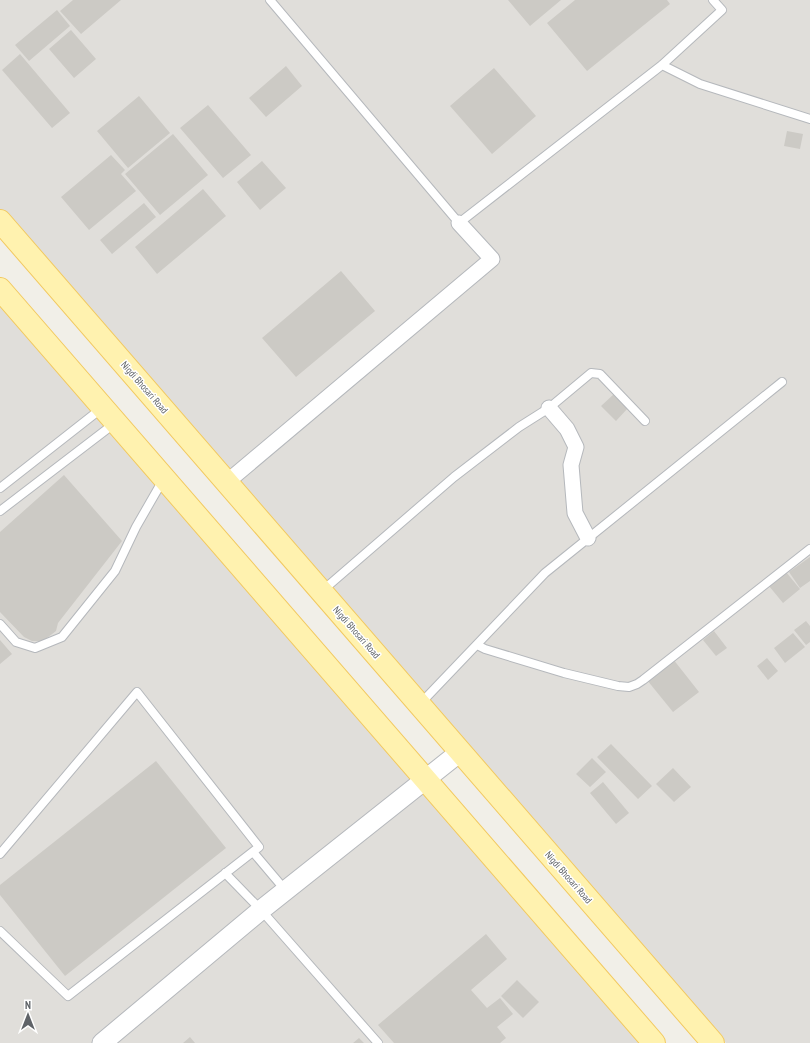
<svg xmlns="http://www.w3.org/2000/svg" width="810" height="1043" font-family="'PT Sans Narrow',sans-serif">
<rect width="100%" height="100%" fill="#f1efe8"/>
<path fill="#e0deda" d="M0,0H810V1043H726L0,213Z
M0,302L645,1043H0Z"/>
<path fill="#cccac5" d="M73,0H121L81,34L60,11Z
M508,0H561L530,26Z
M575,0H667L670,4L587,71L547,23Z
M57,10L70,26L29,61L15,45Z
M71,30L96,59L74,78L49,49Z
M20,54L70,113L52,128L2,70Z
M286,66L302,86L266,117L249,98Z
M494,68L536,116L492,154L450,106Z
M139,96L170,133L128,168L97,131Z
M208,105L251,155L223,178L180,128Z
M787,131L803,134L800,149L784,146Z
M173,134L208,175L160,215L125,174Z
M111,155L125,170L121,174L136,191L89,230L61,197Z
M262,161L286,188L260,210L237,182Z
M203,189L226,216L157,274L135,247Z
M144,203L156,217L112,254L100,240Z
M341,271L375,311L296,377L262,338Z
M614,394L628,408L616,421L601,406Z
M64,475L122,541L58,623L56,631L43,641H32L24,637L0,612V532Z
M810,557V581L800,588L789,572Z
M786,572L800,589L783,603L769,586Z
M806,621L810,626V642L806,645L794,630Z
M714,631L727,648L716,656L703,640Z
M793,633L805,647L785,663L774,648Z
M0,640L12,654L0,664Z
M767,658L778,671L768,680L757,666Z
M673,659L699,692L673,712L647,680Z
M611,744L652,786L638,799L597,757Z
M592,758L606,772L590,787L576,774Z
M156,761L226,848L65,976L0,895V885Z
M673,768L691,787L674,802L656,784Z
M603,782L629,813L616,824L590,793Z
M486,934L507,959L471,990L487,1008L500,998L513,1014L497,1027L506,1038L500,1043H394L378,1025Z
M517,980L539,1002L523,1018L501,996Z
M190,1037L195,1043H183Z
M359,1038L364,1043H353Z"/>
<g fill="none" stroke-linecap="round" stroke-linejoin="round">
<defs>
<path id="service" d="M270,0L459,223L662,65L722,10L713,0
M662,65L700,84L810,119
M0,488L102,408
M0,511L115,423
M322,591L454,477L519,427L549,408L591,373L600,374L645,421
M0,624L16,642L35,648L62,637L115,571L136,527L163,480
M477,645L485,649L564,673L618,686L629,687L637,684L643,680L810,549
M420,704L545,573L782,382
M253,852L286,891
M0,854L137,692L259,847L68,996L0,931
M225,873L261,910L378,1043"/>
<path id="minor" d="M549,408L567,429L576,447L571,465L575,513L588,538
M227,482L492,259L459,223"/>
<path id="tertiary" d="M102,1043L261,910L460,752"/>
<path id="primary" d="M0,221L713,1043
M0,289L654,1043"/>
</defs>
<use href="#service" stroke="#b5b8bc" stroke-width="10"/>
<use href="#minor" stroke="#b5b8bc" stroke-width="17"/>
<use href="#tertiary" stroke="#b5b8bc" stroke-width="21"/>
<use href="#primary" stroke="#f2c960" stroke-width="24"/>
<use href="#service" stroke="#fff" stroke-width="8"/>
<use href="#minor" stroke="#fff" stroke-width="15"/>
<use href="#tertiary" stroke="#fff" stroke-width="19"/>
<use href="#primary" stroke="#fff2af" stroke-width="22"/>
</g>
<g text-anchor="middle" stroke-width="3" stroke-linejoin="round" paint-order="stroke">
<g font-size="10" fill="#5f6368" stroke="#fff">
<text transform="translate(145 387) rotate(49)" y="4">Nigdi Bhosari Road</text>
<text transform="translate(357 632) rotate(49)" y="4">Nigdi Bhosari Road</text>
<text transform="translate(569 877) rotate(49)" y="4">Nigdi Bhosari Road</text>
</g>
</g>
<g transform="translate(28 1015)" stroke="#ffffff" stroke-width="3" paint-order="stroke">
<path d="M0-3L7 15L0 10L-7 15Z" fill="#5f6368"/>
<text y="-6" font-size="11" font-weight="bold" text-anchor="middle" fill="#5f6368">N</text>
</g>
</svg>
